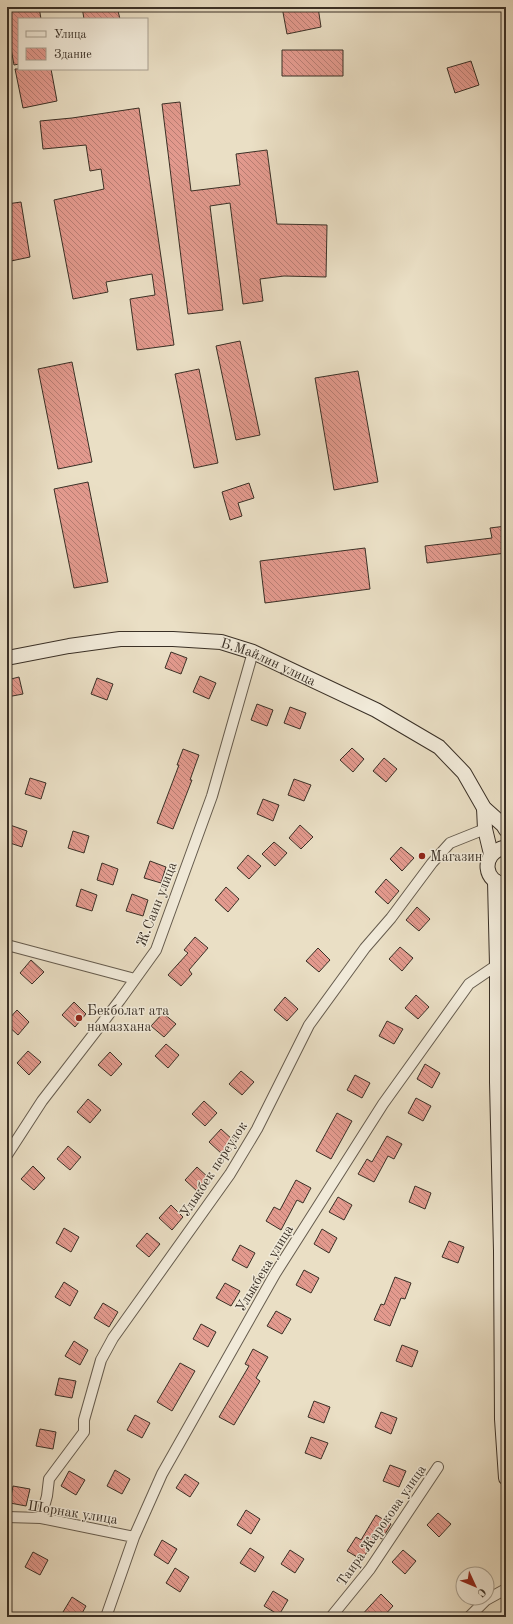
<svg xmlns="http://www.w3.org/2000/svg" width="513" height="1624" font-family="'Old Standard TT',serif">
<defs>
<pattern id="building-back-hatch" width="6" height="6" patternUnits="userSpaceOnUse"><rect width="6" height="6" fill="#e39a8e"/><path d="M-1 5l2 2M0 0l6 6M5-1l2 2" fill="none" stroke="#b97e74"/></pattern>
</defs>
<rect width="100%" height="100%" fill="#eadfc5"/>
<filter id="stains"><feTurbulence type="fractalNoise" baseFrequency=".005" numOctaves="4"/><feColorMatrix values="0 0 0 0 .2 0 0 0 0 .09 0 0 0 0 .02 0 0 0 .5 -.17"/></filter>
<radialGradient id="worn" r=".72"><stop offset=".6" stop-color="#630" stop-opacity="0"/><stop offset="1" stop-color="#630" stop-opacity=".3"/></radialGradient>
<path fill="url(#building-back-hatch)" stroke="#3a3026" d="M12,7H39L41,19H19V64L14,65L7,27V8Z
M82,7H117L120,19H84Z
M282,7H318L321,27L287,34Z
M282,50H343V76H282Z
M471,61L479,85L455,93L447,68Z
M15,69H51L57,101L23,108Z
M180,102L191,191L240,185L236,154L267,150L277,224L327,225L326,277L284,276L260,279L263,301L243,304L230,203L210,206L223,310L188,314L162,104Z
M139,108L174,345L137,350L130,299L155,295L152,274L106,282L108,292L73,299L54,200L104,189L101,169L90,171L86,145L43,149L40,121L72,118Z
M21,202L30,257L11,261L7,235V204Z
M240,341L260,435L236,440L216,346Z
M72,362L92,462L58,469L38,369Z
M199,369L218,463L194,468L175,374Z
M358,371L378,482L334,490L315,378Z
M88,482L108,582L74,588L54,489Z
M249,483L254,498L238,503L242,516L230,520L222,492Z
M506,526V553L427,563L425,546L492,538L490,528Z
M365,548L370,589L265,603L260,561Z
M171,652L187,658L181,674L165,668Z
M200,676L216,683L209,699L193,692Z
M19,677L23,694L7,697V680Z
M97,678L113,684L107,700L91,694Z
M257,704L273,710L267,726L251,720Z
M290,707L306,713L300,729L284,723Z
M352,748L364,759L353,772L340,760Z
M183,749L199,755L190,780H192L173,829L157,823L179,765H177Z
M384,758L397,769L386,782L373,771Z
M30,778L46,783L41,799L25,794Z
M294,779L311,785L304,801L288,795Z
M263,799L279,805L273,821L257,814Z
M10,825L27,831L22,847L7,842V836Z
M300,825L313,837L301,849L289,838Z
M73,831L89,836L84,853L68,848Z
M274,842L287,853L275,866L262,854Z
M401,847L414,858L402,871L390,859Z
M248,855L261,866L249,879L237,868Z
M150,861L166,867L161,883L144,878Z
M102,863L118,869L113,885L97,880Z
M386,879L399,891L388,904L375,892Z
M226,887L239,899L228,912L215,900Z
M81,889L97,895L92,911L76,906Z
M132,894L148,900L143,916L126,911Z
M417,907L430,919L419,931L406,920Z
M195,937L208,948L189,970L192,974L181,986L168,975L188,953L184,950Z
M400,947L413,958L402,971L389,959Z
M318,948L330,960L319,972L306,961Z
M31,960L44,972L32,984L20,973Z
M416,995L429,1007L418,1019L405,1008Z
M285,997L298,1009L287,1021L274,1010Z
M74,1002L86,1014L75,1027L62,1015Z
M17,1010L29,1022L18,1035L7,1025V1021Z
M163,1013L176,1024L164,1037L151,1026Z
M387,1021L403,1029L394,1044L379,1036Z
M166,1044L179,1055L168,1068L155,1056Z
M28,1051L41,1062L29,1075L17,1063Z
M110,1052L122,1064L111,1076L98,1065Z
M425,1064L440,1073L432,1088L417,1079Z
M241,1071L254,1082L242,1095L229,1084Z
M355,1075L370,1083L362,1098L347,1090Z
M416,1098L431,1106L423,1121L408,1113Z
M88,1099L101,1110L90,1123L77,1112Z
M204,1101L217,1113L205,1126L192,1114Z
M337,1113L352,1121L331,1159L316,1151Z
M221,1129L234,1141L222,1154L209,1142Z
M387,1136L402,1144L394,1159L388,1156L374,1182L358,1174L367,1159L372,1162Z
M68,1146L81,1157L70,1170L57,1159Z
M33,1166L45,1178L34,1190L21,1179Z
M197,1167L210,1179L198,1192L185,1180Z
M296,1180L311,1188L303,1203L297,1200L281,1230L266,1221L274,1207L280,1210Z
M415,1186L431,1193L425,1209L409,1202Z
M338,1197L352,1205L344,1220L329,1212Z
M171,1205L183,1217L172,1230L159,1218Z
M64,1228L79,1237L71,1252L56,1243Z
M322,1229L337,1238L329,1253L314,1244Z
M147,1233L160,1244L149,1257L136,1246Z
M449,1241L464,1247L458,1263L442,1257Z
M240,1245L255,1253L247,1268L232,1260Z
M304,1270L319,1278L311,1293L296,1285Z
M395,1277L411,1283L405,1299L401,1298L390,1326L374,1320L381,1304L384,1305Z
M64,1282L78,1291L70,1306L55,1297Z
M225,1283L240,1291L231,1306L216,1298Z
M103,1303L118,1312L109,1327L94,1318Z
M276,1311L291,1319L282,1334L267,1326Z
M201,1324L216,1332L208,1347L193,1339Z
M74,1341L88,1350L80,1365L65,1356Z
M402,1345L418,1351L412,1367L396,1361Z
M253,1349L268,1357L256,1378L260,1381L234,1425L219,1417L249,1366L245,1364Z
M180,1363L195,1371L172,1411L157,1402Z
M59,1378L76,1381L72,1398L55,1395Z
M314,1401L330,1407L324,1423L308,1417Z
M381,1412L397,1418L391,1434L375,1427Z
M135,1415L150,1423L142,1438L127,1430Z
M40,1429L56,1432L53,1449L36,1446Z
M311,1437L328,1443L321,1459L305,1453Z
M390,1465L406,1471L399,1487L383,1481Z
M115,1470L130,1479L122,1494L107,1486Z
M69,1471L85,1480L76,1495L61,1486Z
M185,1474L199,1483L190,1497L176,1488Z
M13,1486L30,1489L26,1506L10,1503Z
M246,1510L260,1519L251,1534L237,1525Z
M438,1513L451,1524L439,1537L427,1525Z
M376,1515L391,1524L382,1539L377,1536L362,1560L347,1551L356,1537L361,1540Z
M162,1540L177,1549L168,1564L154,1555Z
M250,1548L264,1557L255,1572L240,1563Z
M290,1550L304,1559L295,1573L281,1564Z
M403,1550L416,1561L405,1574L392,1562Z
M33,1552L48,1560L40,1575L25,1567Z
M175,1568L189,1577L180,1592L166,1583Z
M273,1591L288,1600L279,1615L264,1606Z
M381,1594L393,1606L383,1617H360Z
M72,1597L86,1606L80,1617H72L63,1612Z"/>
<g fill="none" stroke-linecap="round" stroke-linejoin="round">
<defs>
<path id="street" d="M7,945L135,979
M7,1155L42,1101L120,1000L156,950L212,796L253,652
M7,1517L41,1518L134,1537
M41,1518L47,1496L49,1479L84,1432V1420L101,1360L113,1338L230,1174L257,1129L309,1025L365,948L391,918L432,863L450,843L485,829
M106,1617L134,1537L162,1474L275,1274L383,1104L469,984L497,965
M331,1617L370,1569L438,1467
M469,1617L486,1600L506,1589"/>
<g id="secondary">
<path id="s1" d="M7,658L69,646L120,639H173L221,642L253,652L376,710L439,747L464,773L484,808L503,825L506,830"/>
<path d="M484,808L485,829L491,854"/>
<path d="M506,847C478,853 485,885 506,884"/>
<path d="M495,881L497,965V1082L501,1251L502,1419L506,1478"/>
</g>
</defs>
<use href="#street" stroke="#665c4e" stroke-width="12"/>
<use href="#secondary" stroke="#3a3026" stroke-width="16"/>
<use href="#street" stroke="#f1ead9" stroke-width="10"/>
<use href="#secondary" stroke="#f1ead9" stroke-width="14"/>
</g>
<g fill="#8f2418" stroke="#f1ead9" stroke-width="1.5">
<circle cx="422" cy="856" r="4"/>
<circle cx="79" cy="1018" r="4"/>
</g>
<g text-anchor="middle" stroke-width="3" stroke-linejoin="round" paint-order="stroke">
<g font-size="14" fill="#3a3026" stroke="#f1ead9">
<text dy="5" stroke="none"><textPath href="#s1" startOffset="267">Б.Майлин улица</textPath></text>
<text transform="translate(156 904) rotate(-69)" y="5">Ж.Саин улица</text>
<text transform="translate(213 1169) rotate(-57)" y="5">Улыкбек переулок</text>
<text transform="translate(264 1268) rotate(-59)" y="5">Улыкбека улица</text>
<text transform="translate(73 1512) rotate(9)" y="5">Шорнак улица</text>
<text transform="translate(381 1525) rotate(-55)" y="5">Таира Жарокова улица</text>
</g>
<g font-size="14" fill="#3a3026" stroke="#f1ead9" text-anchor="start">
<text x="430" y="861">Магазин</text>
<text x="87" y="1015">Бекболат ата<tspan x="87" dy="16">намазхана</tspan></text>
</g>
</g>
<rect width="513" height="1624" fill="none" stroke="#eadfc5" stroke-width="24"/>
<rect x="8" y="8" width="497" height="1608" fill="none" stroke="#3a3026" stroke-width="2"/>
<rect x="12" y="12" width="489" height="1600" fill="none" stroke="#3a3026"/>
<rect x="18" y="18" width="130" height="52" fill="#f1ead9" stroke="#a8a091"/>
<rect x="26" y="31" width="20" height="6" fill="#f1ead9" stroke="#a8a091"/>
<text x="54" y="38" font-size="12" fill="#3a3026">Улица</text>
<rect x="26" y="48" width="20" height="12" fill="url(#building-back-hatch)" stroke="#a8a091"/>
<text x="54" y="58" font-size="12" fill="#3a3026">Здание</text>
<g transform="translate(475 1586) rotate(134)"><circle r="19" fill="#f1ead9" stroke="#a8a091"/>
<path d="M0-3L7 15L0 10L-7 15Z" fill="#8f2418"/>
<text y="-6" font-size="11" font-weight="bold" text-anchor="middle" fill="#3a3026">С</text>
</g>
<rect width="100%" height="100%" filter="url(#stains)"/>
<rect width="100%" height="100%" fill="url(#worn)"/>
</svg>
